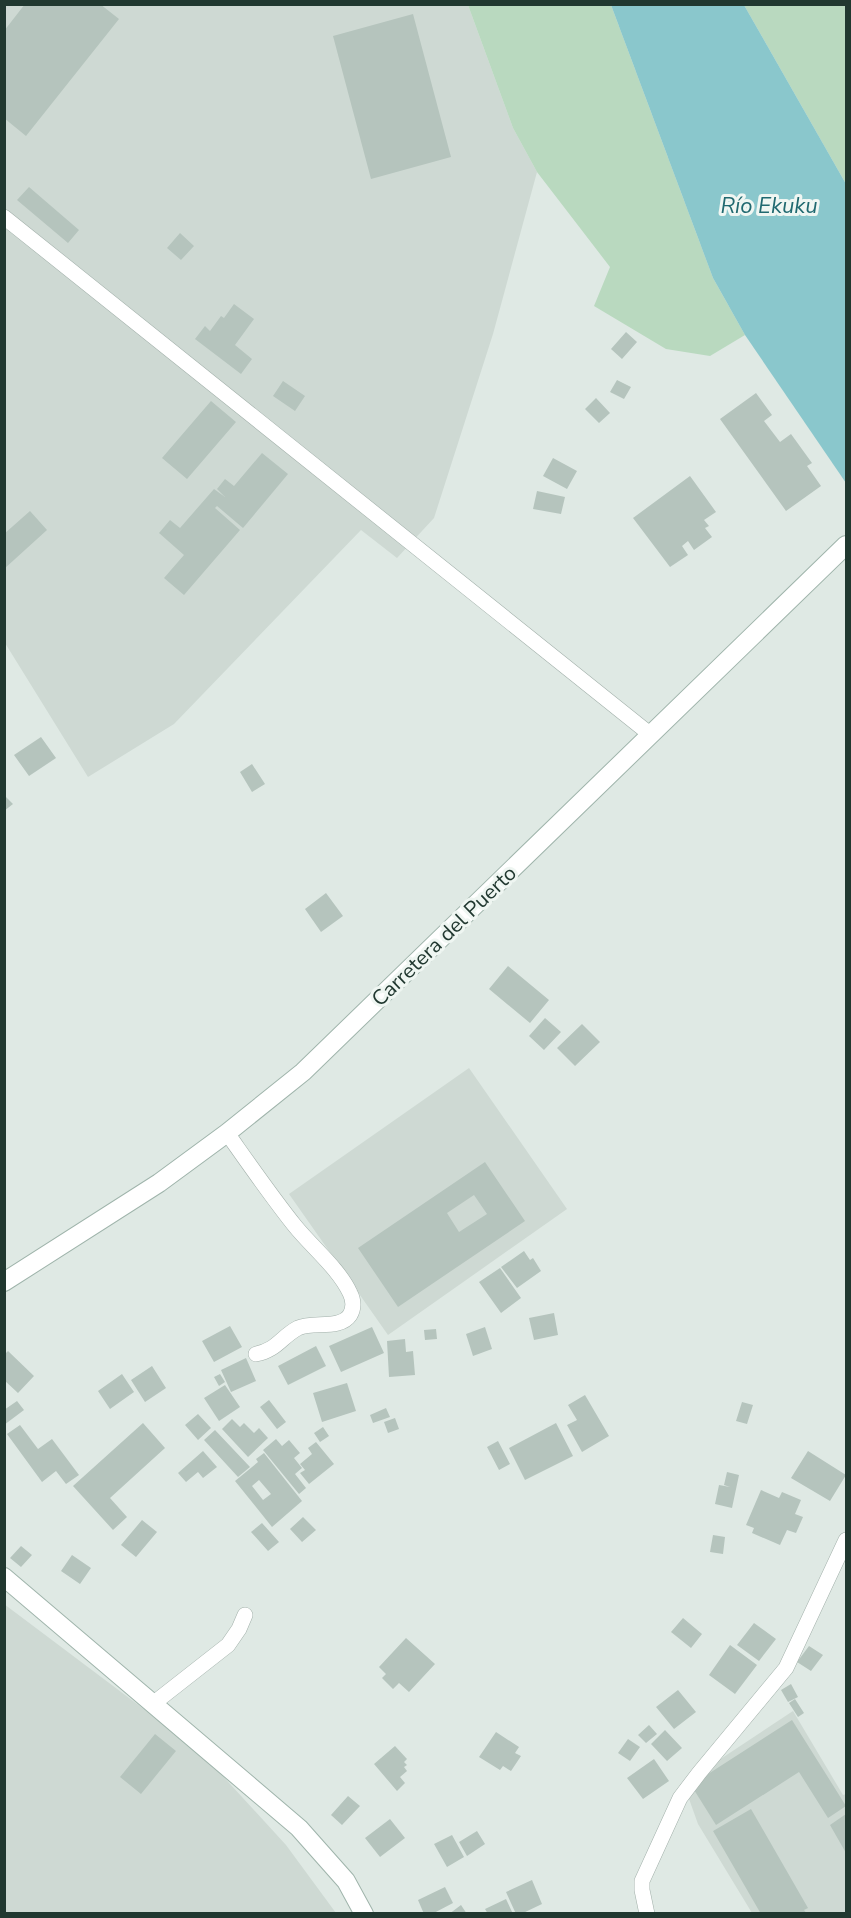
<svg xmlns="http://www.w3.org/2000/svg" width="851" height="1918" font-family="'Nunito Sans',sans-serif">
<rect width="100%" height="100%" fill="#dfe9e4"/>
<path fill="#ced9d3" d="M5,5H468L513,128L537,172L493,334L434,518L397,558L361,530L174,724L88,777L5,643Z
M469,1068L567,1209L388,1335L289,1194Z
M4,1604L173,1731L220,1773L286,1845L336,1913H5Z
M793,1711L843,1795L846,1794V1913H752L698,1824L688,1796L710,1766Z"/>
<path fill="#b9d9bf" d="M468,5H611L713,278L745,335L710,356L666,349L594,306L610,267L537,172L513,128Z
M846,5V184L744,5Z"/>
<path fill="#8ac7cc" d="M611,5H744L846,184V483L745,335L713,278Z"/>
<path fill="#b5c4bd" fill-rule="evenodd" d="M25,4H100L119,19L26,136L4,118V31Z
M413,14L451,157L371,179L333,36Z
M29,187L79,230L68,243L17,200Z
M180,233L194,246L181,260L167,248Z
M234,304L254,319L235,345L252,359L241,374L195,339L205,326L210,331L221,316L224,318Z
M626,332L637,342L622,359L611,349Z
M617,380L631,387L624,399L610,392Z
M283,381L305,396L295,411L273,396Z
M756,393L772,415L764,421L780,442L791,434L812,463L807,466L821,486L786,511L720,419Z
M596,398L610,413L599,423L585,409Z
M211,401L236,422L187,479L162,458Z
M262,453L288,474L243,528L217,506L215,508L240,530L184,595L164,578L184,555L159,533L170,520L180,528L214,489L225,497L217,489L225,479L234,486Z
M553,458L577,471L567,489L543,476Z
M690,476L716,512L704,520L709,526L705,528L712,537L694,550L688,541L682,546L688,555L670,567L633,518Z
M537,491L565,497L561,514L533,509Z
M30,511L47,530L4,569V534Z
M41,737L56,758L29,776L14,755Z
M252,764L265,784L252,792L240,772Z
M4,795L13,804L4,811Z
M326,893L343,916L321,932L305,909Z
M508,966L549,1000L530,1023L489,989Z
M545,1018L561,1032L544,1050L529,1036Z
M582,1024L600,1042L575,1066L557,1048Z
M485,1162L525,1221L398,1307L358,1248ZM474,1195L487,1214L459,1232L447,1213Z
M524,1251L530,1260L533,1258L541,1271L517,1288L501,1267Z
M500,1268L521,1298L501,1313L479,1282Z
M554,1313L558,1335L534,1340L529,1318Z
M230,1326L242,1347L214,1362L202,1341Z
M372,1327L384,1353L341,1372L329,1346Z
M485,1327L492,1349L473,1356L466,1334Z
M436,1329L437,1339L425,1340L424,1330Z
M405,1339L406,1352L413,1351L415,1375L389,1377L387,1341Z
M316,1346L326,1366L288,1385L278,1366Z
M8,1351L34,1376L18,1393L4,1380V1355Z
M246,1358L256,1381L231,1392L221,1370Z
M152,1366L166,1388L145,1402L131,1380Z
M122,1374L134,1392L110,1409L98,1391Z
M220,1374L225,1382L219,1386L214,1377Z
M347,1383L356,1411L322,1422L313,1393Z
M225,1385L240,1407L219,1421L204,1398Z
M585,1395L609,1436L582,1452L567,1425L577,1420L568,1405Z
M269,1400L286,1422L277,1429L260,1407Z
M17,1401L24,1410L4,1425V1410Z
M742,1402L753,1405L747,1424L736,1421Z
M386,1408L390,1417L373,1423L370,1415Z
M198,1414L211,1428L198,1440L185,1425Z
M395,1418L399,1429L388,1433L384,1422Z
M232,1419L240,1427L244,1423L254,1433L259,1428L268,1438L248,1457L222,1429Z
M143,1423L165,1448L110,1498L127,1517L113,1530L73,1486Z
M556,1423L573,1456L525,1480L509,1448Z
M20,1425L38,1449L52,1439L79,1475L66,1484L56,1471L42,1482L7,1434Z
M323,1427L329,1436L320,1442L314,1433Z
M215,1430L250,1467L238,1477L204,1440Z
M276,1439L282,1446L289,1440L300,1453L294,1458L302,1468L295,1474L306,1488L299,1494L263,1450Z
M498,1441L510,1464L499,1470L487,1447Z
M316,1442L334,1464L309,1484L300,1473L305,1470L300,1464L312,1454L308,1448Z
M203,1451L217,1467L203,1478L198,1472L186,1482L178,1473Z
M808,1451L846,1475L830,1501L791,1478Z
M264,1453L302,1501L272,1527L235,1481L258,1462L256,1459ZM259,1480L271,1494L263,1500L252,1486Z
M727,1472L739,1475L732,1508L715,1504L719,1485L730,1487L724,1485Z
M761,1490L779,1498L782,1492L801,1500L795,1514L803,1517L796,1533L787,1530L780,1545L752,1533L754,1528L746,1525Z
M303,1517L316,1530L302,1542L290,1529Z
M142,1520L157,1532L136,1557L121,1545Z
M262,1523L279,1542L268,1551L251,1532Z
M713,1535L725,1537L723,1554L710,1552Z
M21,1546L32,1555L21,1567L10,1558Z
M72,1555L91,1568L80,1584L61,1571Z
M683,1618L702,1634L691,1648L671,1632Z
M754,1623L776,1639L759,1661L737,1645Z
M406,1638L435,1664L409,1692L399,1683L393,1689L382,1678L386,1674L379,1667Z
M730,1645L757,1665L735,1694L709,1675Z
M809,1646L823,1655L811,1671L797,1662Z
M791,1684L798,1697L788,1702L781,1690Z
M678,1690L696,1712L674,1729L656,1707Z
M795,1699L804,1713L798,1717L789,1703Z
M792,1720L846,1806L828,1818L799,1772L716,1825L691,1785Z
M649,1725L657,1734L646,1743L638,1735Z
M665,1730L682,1748L667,1761L651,1744Z
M496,1732L519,1747L515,1753L521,1756L511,1771L503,1766L500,1770L479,1757Z
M155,1734L176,1751L141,1794L120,1777Z
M628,1739L640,1747L630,1761L618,1753Z
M395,1746L407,1759L404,1762L407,1765L404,1767L407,1771L400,1777L405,1783L397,1791L374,1764Z
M654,1759L669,1781L643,1799L627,1778Z
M348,1796L360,1806L342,1825L331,1815Z
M751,1809L808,1908L804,1910L807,1914H761L713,1831Z
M846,1814V1853L830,1825Z
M390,1819L405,1838L380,1857L365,1838Z
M477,1831L485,1844L467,1856L459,1842Z
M452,1835L464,1857L447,1867L434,1844Z
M532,1880L542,1904L521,1914H516L506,1892Z
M445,1887L453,1903L432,1914H424L418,1900Z
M506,1899L513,1914H488L485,1909Z
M461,1905L467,1914H449Z"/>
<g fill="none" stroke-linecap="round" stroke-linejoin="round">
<defs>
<path id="minor" d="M4,217L651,735
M227,1133C249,1164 271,1196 295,1226C312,1247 339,1269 350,1293C354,1301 354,1308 350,1315C340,1330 313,1321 298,1328C281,1337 277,1350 256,1354
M154,1703L228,1645L239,1629L245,1615
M647,1914L642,1890V1881L680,1798L699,1773L786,1668L846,1540"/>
<path id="secondary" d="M4,1282L159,1183L227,1133L303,1072L846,545
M4,1577L299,1828L346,1881L364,1914"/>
</defs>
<use href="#minor" stroke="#a2b0aa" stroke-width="16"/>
<use href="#secondary" stroke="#9fb4ab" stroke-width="20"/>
<use href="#minor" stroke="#fff" stroke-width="15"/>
<use href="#secondary" stroke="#fff" stroke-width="18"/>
</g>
<g text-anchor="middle" stroke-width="6" stroke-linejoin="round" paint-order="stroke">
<g font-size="21" fill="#213830" stroke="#eff6f2">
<text transform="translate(444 936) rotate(-44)" y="7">Carretera del Puerto</text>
</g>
<g font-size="22" font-style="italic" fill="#206970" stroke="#eff6f2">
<text x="769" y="213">Río Ekuku</text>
</g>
</g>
<rect width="851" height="1918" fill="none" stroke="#213830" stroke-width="12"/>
</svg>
